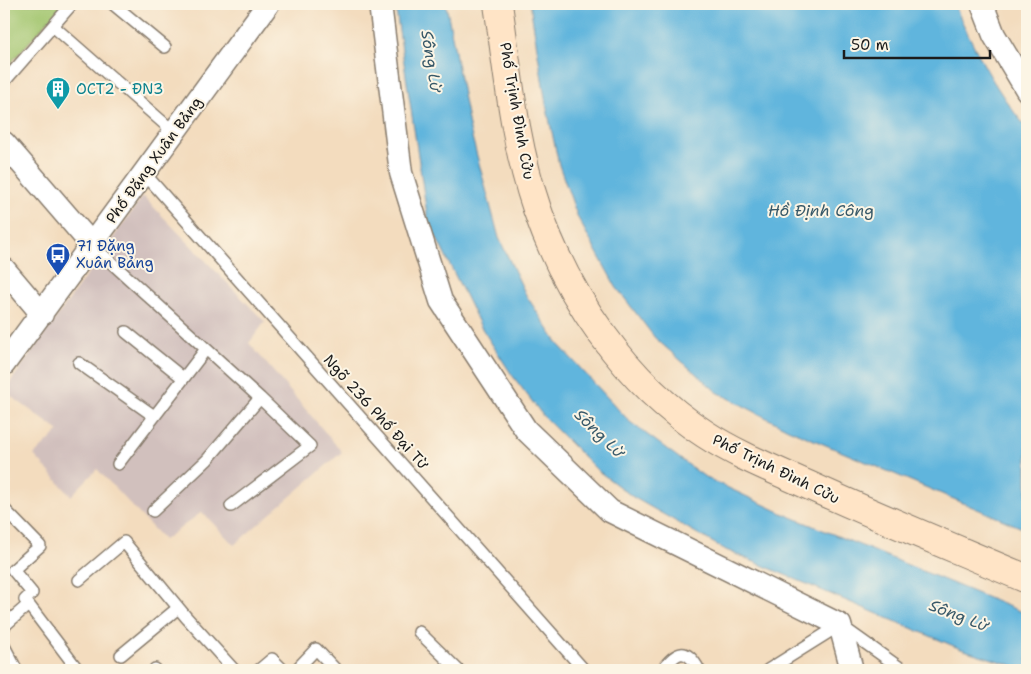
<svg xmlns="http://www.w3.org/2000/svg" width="1031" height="674" font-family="'Shantell Sans',sans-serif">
<rect width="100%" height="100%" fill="#fcf5e5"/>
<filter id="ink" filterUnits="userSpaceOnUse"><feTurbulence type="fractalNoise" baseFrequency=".02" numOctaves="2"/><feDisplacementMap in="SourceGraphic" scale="10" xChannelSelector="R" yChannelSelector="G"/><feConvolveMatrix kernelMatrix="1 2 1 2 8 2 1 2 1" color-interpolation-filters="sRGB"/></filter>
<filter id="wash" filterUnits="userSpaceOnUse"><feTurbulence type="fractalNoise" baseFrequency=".0096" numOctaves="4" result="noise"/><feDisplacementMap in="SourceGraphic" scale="20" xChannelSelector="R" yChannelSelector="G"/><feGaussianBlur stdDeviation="1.12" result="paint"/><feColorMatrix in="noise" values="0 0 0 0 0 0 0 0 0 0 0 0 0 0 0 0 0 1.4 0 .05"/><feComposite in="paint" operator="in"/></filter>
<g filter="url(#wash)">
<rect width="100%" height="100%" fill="#f3dcbe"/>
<path fill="#d1c0bd" d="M143,196L265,322L249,343L342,452L234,545L202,512L164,540L97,469L71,496L34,455L59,431L4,391Z"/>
<path fill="#a3c670" stroke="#607146" d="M4,4H63L8,66L4,61Z"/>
<path fill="#61b5dd" stroke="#3e687c" d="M395,4H446L469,126L499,238L526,295L558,344L630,422L705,477L784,514L1027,614V670L961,649L726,550L633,497L597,470L544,417L512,375L481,327L428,221Z
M530,4H954C974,48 995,91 1027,128V530L788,429L717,392L655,338L616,287L578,218L559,165L546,104Z"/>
</g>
<g filter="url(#ink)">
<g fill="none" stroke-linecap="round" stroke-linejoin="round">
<defs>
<path id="service" d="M113,4L165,47
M53,26L175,133
M4,82L72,4
M144,173L584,670
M92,245L260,398L207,460L153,511
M126,332L183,378
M79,363L154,416
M118,464L206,349
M231,506L310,446L260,398
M4,509L40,546L13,570L32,593L25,600L78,670
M79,580L124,542L186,617L234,670
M4,626L28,605
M419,632L458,670
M4,646L15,667L13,670
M121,655L178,608
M155,669L156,670
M259,670L272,659L283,670
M296,670L316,649L336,670
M662,670C677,651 686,646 699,670
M768,670L840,625L903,670"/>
<path id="minor" d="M380,4L401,173L441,301L526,430L610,511L840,625L852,670
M982,4L994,35L1027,90
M4,143L92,245
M4,269L42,314
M4,364L268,4"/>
<path id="secondary" d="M498,4C508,72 514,143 537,209C567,296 626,383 705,434C737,455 773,469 808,485C880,518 954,548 1027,579"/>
</defs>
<use href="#service" stroke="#887c6d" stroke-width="14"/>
<use href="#minor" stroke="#887c6d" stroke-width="25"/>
<use href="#secondary" stroke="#887c6d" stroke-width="30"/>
<use href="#service" stroke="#fff" stroke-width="11"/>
<use href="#minor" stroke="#fff" stroke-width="22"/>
<use href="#secondary" stroke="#ffe4c6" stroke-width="28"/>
</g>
</g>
<defs>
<symbol id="building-pin" viewBox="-11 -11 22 30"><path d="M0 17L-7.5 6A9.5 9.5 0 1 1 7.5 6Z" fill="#0f9aa8" stroke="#fcf5e5"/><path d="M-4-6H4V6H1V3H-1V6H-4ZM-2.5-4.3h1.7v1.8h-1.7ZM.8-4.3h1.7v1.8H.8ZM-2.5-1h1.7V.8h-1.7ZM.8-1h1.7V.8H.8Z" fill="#fff"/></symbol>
<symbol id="bus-pin" viewBox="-11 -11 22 30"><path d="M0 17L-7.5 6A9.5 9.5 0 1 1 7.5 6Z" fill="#1a4fb4" stroke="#fcf5e5"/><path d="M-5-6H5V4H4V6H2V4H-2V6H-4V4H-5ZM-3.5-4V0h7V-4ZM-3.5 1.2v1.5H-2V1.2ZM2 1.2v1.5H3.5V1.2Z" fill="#fff"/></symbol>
</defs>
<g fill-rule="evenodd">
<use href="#building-pin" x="44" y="75" width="28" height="38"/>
<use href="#bus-pin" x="44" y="241" width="28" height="38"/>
</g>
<g text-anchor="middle" stroke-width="4" stroke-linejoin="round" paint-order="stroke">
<g font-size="15" fill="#0d838f" stroke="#fcf5e5" text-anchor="start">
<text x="76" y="94">OCT2 - ĐN3</text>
</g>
<g font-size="15" fill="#1c1c1c" stroke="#fcf5e5">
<text transform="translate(517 111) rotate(80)" y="5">Phố Trịnh Đình Cửu</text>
<text transform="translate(154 160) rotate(-54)" y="5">Phố Đặng Xuân Bảng</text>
<text transform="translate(376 412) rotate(48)" y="5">Ngõ 236 Phố Đại Từ</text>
<text transform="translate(776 469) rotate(26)" y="5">Phố Trịnh Đình Cửu</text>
</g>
<g font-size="15" fill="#164399" stroke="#fcf5e5" text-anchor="start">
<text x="76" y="251">71 Đặng<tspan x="76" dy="17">Xuân Bảng</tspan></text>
</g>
<g font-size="16" font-style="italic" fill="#385969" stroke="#fcf5e5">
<text transform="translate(432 61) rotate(81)" y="6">Sông Lừ</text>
<text x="821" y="216">Hồ Định Công</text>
<text transform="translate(600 433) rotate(44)" y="6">Sông Lừ</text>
<text transform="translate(959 615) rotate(21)" y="6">Sông Lừ</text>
</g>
</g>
<rect width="1031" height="674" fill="none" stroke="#fcf5e5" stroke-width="20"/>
<path d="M844 50v8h146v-8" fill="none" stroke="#1c1c1c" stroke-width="2.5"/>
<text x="851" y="50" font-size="15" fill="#1c1c1c" stroke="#fcf5e5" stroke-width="4" paint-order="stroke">50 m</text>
</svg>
